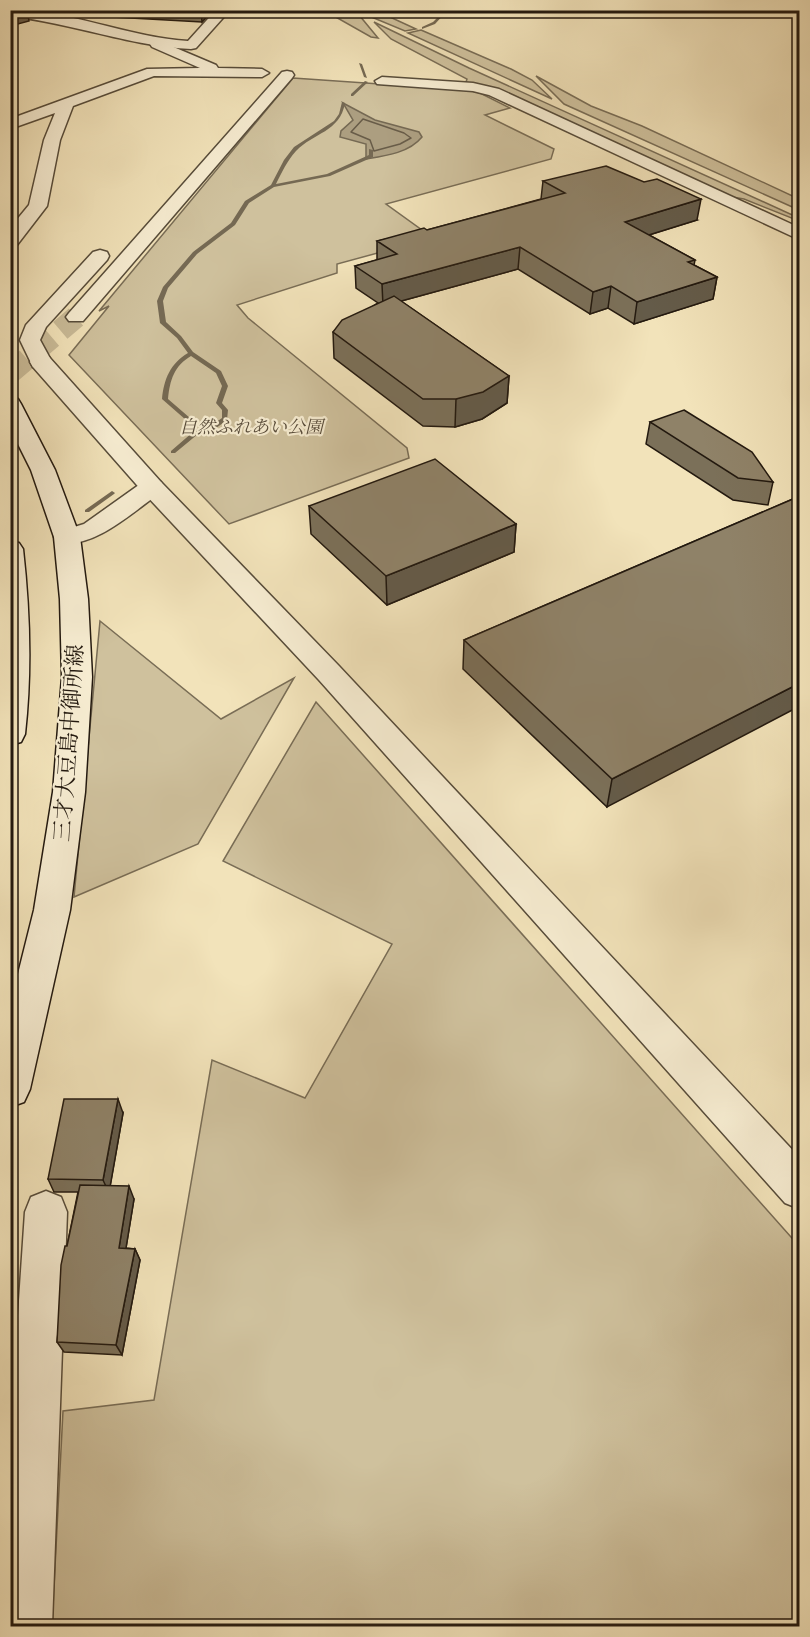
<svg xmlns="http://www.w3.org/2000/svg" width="810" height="1637" font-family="'IM FELL DW Pica','Noto Serif JP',serif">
<rect width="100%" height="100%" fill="#f2e3ba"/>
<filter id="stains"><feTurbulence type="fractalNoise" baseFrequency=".00333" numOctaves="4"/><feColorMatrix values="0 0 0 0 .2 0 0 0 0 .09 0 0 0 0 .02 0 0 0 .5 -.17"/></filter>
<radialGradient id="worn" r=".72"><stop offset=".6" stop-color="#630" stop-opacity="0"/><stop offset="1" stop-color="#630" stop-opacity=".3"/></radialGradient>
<path fill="#cfc19d" stroke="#796d56" stroke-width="1.5" d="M325,11H349L359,15L378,38L371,37Z
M357,11H377L416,29L405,31Z
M374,22L469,68L799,218V221L744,199L726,196L465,85L467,79L391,39Z
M421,30L511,69L532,80L552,99L408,33Z
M536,76L591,106L642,126L799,199V210L564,104Z
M293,78L467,90L480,93L510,108L485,115L554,149L551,159L386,204L433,238L337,264V273L237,305L248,318L407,448L409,458L229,524L69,355L109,306L99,311Z
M100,621L221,719L294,678L198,844L74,897Z
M316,702L799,1246V1626H52L63,1411L154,1400L212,1060L305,1098L392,944L223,861Z"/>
<path fill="#ac9e80" stroke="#756953" stroke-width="1.5" d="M343,103L375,120L419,132L422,137C409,153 385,156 366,159V144L340,137L341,131L353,120Z"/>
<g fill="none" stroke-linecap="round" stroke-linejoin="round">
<path stroke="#685c48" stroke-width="1.5" d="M363,119L404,133L411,138L400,144L374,151L370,140L351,132Z"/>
<path fill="#756953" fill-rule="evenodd" d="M445,10H448L435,24L422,29V27L433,22Z
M359,63L362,64L367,78L364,77Z
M365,81L368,82L353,96H351V94Z
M342,102L345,103C340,132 313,133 296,151C287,161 282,172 276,184L327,174L369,155V149L373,150V157L330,176L274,187L249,203L235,225L197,254L168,288L163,301L166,322L181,336L193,352L221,371L228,386L222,403L228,410L227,420L212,431L198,434L175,453H171V451L193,432L186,420L162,399C164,379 170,364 188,353L177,338L160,323L157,301L163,287L193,252L231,223L245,201L271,185L284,160L294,147L334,121L339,114ZM191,356L216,373L222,386L216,403L222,410V418L208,428L198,430L190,418L168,399C170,380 174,366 191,356Z
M112,491L115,493L114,494L89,512H85V510Z"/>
<path stroke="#c9bb98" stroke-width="22" stroke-dasharray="22 11" stroke-linecap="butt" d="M10,373L76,317"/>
<defs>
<path id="minor" d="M157,40L216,65L218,68L262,69L269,73L262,77L154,76L73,106L60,140L47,206L17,245L10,246V228L29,205L44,140L55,113L10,129V119L147,69L200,68L152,47L150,44Z
M287,71L292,72L294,75L292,78L83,321H69L66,317L69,313L282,72Z
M382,77L473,83L499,89L800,228V240L489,95L473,91L377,84L375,81Z
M100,250L107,252L109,256L107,260L46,327L40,340L52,362L49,367L41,368L33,367L20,340L26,325L93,252Z
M152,480L161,482L164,487L161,492C134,511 92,551 58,542L54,537L58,532L84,524L143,482Z
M46,1191L61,1197L67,1212L52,1626H10V1434L25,1212L31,1197Z"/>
<path id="tertiary" d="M10,10C71,10 127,37 188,41L216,10H230L196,48L191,49C129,46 72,23 10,16Z
M41,356L49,357L161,482L339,666L800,1158V1209L785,1203L319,680L143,492L33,367L30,362L33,357Z"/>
<path id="secondary" d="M10,397L18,399L21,404L55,470L80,537L88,599L92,677L85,792L70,910L30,1089L24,1102L10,1107V1006L34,910L53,792L62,677L60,599L54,537L31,470L10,428Z
M10,541L19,543L23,549C30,611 32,672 25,734L21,742L10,745Z"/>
</defs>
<use href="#minor" stroke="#574c3a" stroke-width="3"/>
<use href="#tertiary" stroke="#574c3a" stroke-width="3"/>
<use href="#secondary" stroke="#23190f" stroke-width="3"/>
<use href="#minor" fill="#f7edd2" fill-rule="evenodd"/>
<use href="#tertiary" fill="#f7edd2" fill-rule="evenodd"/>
<use href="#secondary" fill="#f7edd2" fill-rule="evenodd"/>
</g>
<path fill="#7b7059" stroke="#23190f" stroke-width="1.5" d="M36,10H70L60,13Z
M112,10H213L202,22L113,17Z
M543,181L697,220L649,235L695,260L694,265L717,277L713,299L634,324L608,308L590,314L518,269L401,301L509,376L507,403L482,419L455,427L423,426L334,358L333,332L378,303L356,288L355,266L377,260V241L427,230L541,199Z
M650,422L773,482L768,505L733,500L646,444Z
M800,496L607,807L463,669L464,640Z
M309,506L516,524L514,552L387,605L311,534Z
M123,1113L110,1186L134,1199L126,1248L135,1249L140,1260L122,1355L64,1352L57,1342L67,1246L78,1192H54L48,1179Z"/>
<path fill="#645b49" stroke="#23190f" stroke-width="1.5" d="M10,10H27L29,21L10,26Z
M60,10H70L60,13Z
M201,10H213L202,22Z
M701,199L697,220L623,243L625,222Z
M520,247L518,269L383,306L382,284Z
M717,277L713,299L634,324L637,302Z
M611,286L608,308L590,314L593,292Z
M509,376L507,403L482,419L455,427L456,399Z
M516,524L514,552L387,605L386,576Z
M800,683V706L607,807L612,779Z
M118,1099L123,1113L109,1193L103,1180Z
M129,1186L134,1199L124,1260L119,1248Z
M135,1249L140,1260L122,1355L116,1345Z"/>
<path fill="#8f8268" stroke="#23190f" stroke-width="1.5" d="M606,166L644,182L657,179L701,199L625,222L695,260L688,262L717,277L637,302L611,286L593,292L520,247L382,284L355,266L397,254L377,241L424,228L427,230L565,193L543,181Z
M394,296L509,376L483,392L456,399H423L333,332L342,320Z
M684,410L752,452L773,482L738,478L650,422Z
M435,459L516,524L386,576L309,506Z
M800,496V683L612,779L464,640Z
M64,1099H118L103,1180L48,1179Z
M80,1185L129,1186L119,1248L135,1249L116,1345L57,1342L61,1265L65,1246H67Z"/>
<g text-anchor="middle" stroke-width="4.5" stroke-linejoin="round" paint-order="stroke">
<g font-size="18" font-style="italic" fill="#574b3a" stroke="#f7edd2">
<text x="251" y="433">自然ふれあい公園</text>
</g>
<g font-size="22" fill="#23190f" stroke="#f7edd2">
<text transform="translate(68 743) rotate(-86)" y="8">三才大豆島中御所線</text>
</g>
</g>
<rect width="810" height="1637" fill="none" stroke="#f2e3ba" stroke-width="36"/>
<rect x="12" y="12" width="786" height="1613" fill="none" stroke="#23190f" stroke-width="3"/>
<rect x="18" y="18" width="774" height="1601" fill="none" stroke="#23190f" stroke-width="1.5"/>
<rect width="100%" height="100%" filter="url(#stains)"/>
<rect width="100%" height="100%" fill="url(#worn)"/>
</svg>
